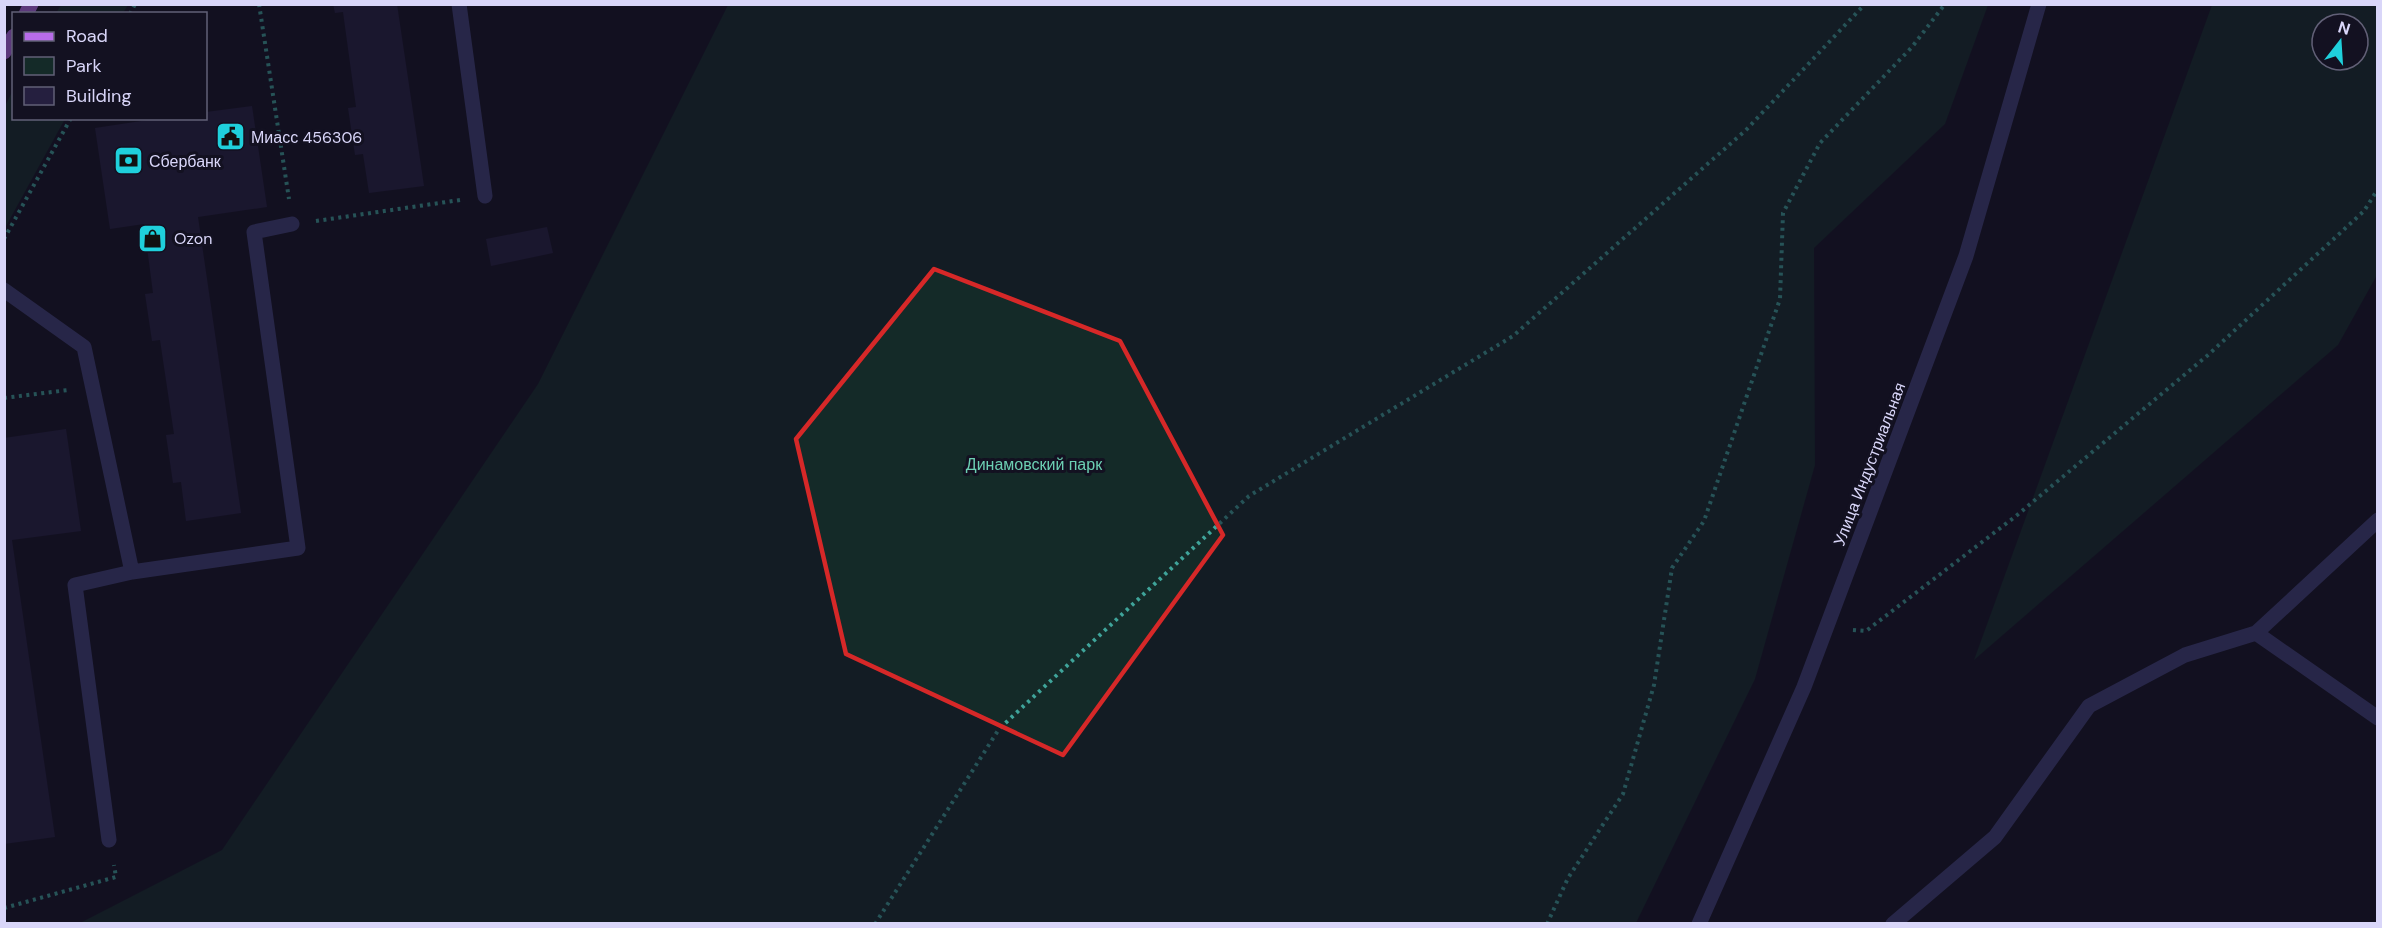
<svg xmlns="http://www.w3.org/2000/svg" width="2382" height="928" font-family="'DM Sans',sans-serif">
<rect width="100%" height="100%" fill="#131121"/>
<path fill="#142a28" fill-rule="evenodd" d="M61,5V4L128,5L123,13H56Z
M728,5H1988L1945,124L1814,248L1815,465L1755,679L1636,923H80L222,850L538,384Z
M2212,5H2377V275L2338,345L1974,660ZM2322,24H2358V60H2322Z
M13,90L14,118L65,119L5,228V106Z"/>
<path fill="#251f3f" d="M333,4H397L424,186L369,193L363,154L355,155L348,108L356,107L343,12L335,13Z
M252,106L267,207L198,217L241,513L186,521L181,482L173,483L166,435L174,434L160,340L152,341L145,294L153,293L144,224L110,229L95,128L161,118H206V112Z
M547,227L553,253L491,266L486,239Z
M66,429L81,531L12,540L55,837L4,844V438Z"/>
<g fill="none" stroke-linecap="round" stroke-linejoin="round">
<path stroke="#3fa49a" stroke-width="4" stroke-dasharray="3 4.5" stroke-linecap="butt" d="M259,4L289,199
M130,14L135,4
M316,221L460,200
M4,239L71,118
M4,398L68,390
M1853,630L1866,631L2016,516L2208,355L2364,211L2378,189
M4,908L116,877L114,865
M875,924L999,729L1249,496L1513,336L1746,130L1865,4
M1547,924L1568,878L1623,794L1654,685L1672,568L1704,521L1780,299L1783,213L1820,143L1912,47L1945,4"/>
<path stroke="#424279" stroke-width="15" d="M459,4L485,196
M4,290L84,347L132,572L298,548L254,232L292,224
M2256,633L2378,520
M109,840L75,585L132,572
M1699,924L1804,687L1966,256L2039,4
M1893,924L1995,837L2089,706L2185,655L2256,633L2378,718"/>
<path stroke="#b76cea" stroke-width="15" d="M26,14L31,4
M4,52L14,36"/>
</g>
<path d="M0 0H2382V928H0ZM934,269L1120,341L1223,535L1063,755L846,654L796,439Z" fill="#131121" fill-opacity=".55" fill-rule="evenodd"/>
<path fill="none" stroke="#d62828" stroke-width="4.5" stroke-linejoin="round" d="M934,269L1120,341L1223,535L1063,755L846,654L796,439Z"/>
<defs>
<symbol id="civic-square" viewBox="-11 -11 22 22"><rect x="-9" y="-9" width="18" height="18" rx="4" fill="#1fd0dc" stroke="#131121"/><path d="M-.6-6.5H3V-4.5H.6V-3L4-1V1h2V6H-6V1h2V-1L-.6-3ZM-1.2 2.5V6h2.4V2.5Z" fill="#111"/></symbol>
<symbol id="bank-square" viewBox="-11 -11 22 22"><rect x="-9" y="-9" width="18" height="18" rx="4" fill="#1fd0dc" stroke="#131121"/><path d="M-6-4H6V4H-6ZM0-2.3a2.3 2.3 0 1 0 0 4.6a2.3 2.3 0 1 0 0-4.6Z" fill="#111"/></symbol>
<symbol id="shop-square" viewBox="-11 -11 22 22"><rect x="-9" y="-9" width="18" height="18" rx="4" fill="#1fd0dc" stroke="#131121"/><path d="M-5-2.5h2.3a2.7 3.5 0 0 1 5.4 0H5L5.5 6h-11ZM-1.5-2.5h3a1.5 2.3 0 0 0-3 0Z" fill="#111"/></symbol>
</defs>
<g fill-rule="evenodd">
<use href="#civic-square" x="214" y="120" width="33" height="33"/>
<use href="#bank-square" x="112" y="144" width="33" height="33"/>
<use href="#shop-square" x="136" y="222" width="33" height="33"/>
</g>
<g text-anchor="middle" stroke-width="6" stroke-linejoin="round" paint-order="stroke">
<g font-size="16" fill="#d9d6f9" stroke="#131121" text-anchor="start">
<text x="251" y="143">Миасс 456306</text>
<text x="149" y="167">Сбербанк</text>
<text x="174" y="244">Ozon</text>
</g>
<g font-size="16" fill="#6ccfb3" stroke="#131121">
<text x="1034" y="470">Динамовский парк</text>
</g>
<g font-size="16" fill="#d9d6f9" stroke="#131121">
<text transform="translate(1869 464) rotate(-69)" y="6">Улица Индустриальная</text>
</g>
</g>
<rect width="2382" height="928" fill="none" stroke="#d9d6f9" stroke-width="12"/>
<rect x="12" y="12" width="195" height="108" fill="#131121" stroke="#626077" stroke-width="1.5"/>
<rect x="24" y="32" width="30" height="9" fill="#b76cea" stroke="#626077" stroke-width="1.5"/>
<text x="66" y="42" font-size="18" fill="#d9d6f9">Road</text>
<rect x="24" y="57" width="30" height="18" fill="#142a28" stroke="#626077" stroke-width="1.5"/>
<text x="66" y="72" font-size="18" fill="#d9d6f9">Park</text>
<rect x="24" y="87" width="30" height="18" fill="#251f3f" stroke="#626077" stroke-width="1.5"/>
<text x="66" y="102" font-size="18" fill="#d9d6f9">Building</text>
<g transform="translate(2340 42) rotate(17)"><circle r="28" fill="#131121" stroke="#626077" stroke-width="1.5"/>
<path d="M0-4.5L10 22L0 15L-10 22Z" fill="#1fd0dc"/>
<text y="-9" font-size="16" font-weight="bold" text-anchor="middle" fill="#d9d6f9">N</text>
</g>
</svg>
